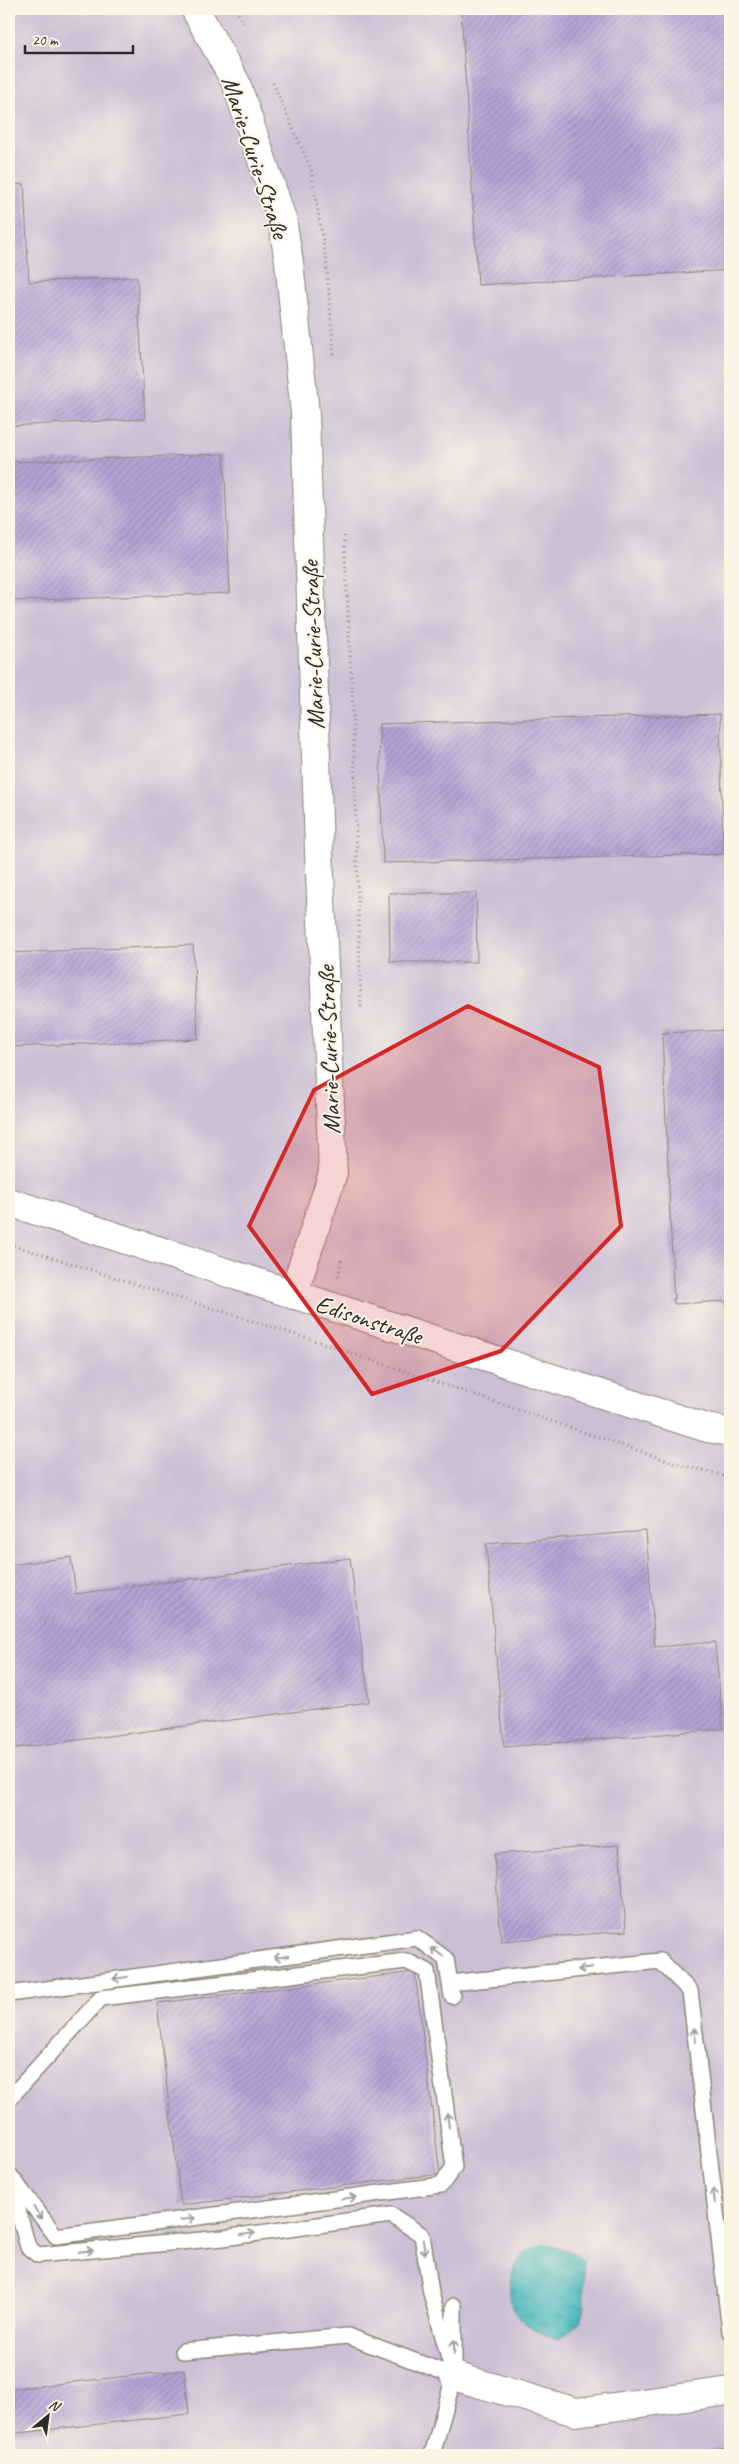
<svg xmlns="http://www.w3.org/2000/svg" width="739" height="2464" font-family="Caveat,sans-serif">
<defs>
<pattern id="water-ripples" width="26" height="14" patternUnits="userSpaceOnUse" patternTransform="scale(1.25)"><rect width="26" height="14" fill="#45b5bd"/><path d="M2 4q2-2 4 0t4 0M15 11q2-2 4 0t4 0" fill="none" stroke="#3a939a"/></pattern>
<pattern id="building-hatch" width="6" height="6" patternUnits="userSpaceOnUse" patternTransform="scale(1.25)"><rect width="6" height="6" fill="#b6a3d7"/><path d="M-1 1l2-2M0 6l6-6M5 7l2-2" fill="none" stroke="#9485af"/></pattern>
</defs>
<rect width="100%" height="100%" fill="#fcf5e5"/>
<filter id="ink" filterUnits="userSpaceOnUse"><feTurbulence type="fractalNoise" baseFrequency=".02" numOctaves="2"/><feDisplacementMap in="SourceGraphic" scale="10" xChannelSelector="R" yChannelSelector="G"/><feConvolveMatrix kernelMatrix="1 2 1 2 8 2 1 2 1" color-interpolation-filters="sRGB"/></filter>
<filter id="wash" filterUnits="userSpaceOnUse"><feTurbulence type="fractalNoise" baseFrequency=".0096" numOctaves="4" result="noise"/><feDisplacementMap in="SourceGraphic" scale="20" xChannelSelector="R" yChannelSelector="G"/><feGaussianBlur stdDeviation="1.12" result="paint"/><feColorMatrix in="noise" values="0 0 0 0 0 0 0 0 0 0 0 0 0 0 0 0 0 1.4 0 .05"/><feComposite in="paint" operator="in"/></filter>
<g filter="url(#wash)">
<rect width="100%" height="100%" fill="#ebe3c0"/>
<path fill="#cbbfd5" d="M9,9H730V2455H9Z"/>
<path fill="url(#water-ripples)" stroke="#387074" d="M544,2244L573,2252L583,2262L584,2306L580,2322L558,2340C544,2334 525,2327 516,2313C503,2292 511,2264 530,2250C533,2247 540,2246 544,2244Z"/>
<g id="blocks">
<path fill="url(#building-hatch)" d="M461,9H730V270L478,285Z
M24,184L29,282L137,277L145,419L9,426V185Z
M224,454L230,593L9,601V462Z
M720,714L723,854L383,863L379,724Z
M389,893H476L477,962H390Z
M193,945L198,1039L9,1047V953Z
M730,1030V1335L727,1336L726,1301L674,1304L662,1033Z
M646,1531L655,1647L715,1642L723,1729L504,1747L486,1544Z
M71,1557L76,1594L350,1558L369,1702L9,1749V1565Z
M619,1845L626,1931L501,1941L494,1854Z
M415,1972L440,2174L181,2205L157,2003Z
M184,2370L189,2414L9,2434V2389Z
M730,2448V2455H673V2454Z"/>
</g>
</g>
<g filter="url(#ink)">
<use href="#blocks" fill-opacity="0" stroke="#8b8776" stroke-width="1"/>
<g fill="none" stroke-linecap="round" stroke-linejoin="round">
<defs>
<path id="service" d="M450,1983L660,1961L690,1991L730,2331
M9,1994L417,1938L446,1959L452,1996
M9,2099L101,1998L406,1961L427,1971L454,2167L441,2185L56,2236L9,2174
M10,2181L28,2247L38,2255L223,2238L391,2215L422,2235L431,2293L454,2376V2306
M183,2351L348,2336L454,2376L432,2455"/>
<path id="minor" d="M195,9L236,83L282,219L289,262L305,413L319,851L333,1173L293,1295
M454,2376L576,2412L730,2391"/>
<path id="tertiary" d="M9,1202L629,1403L707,1428L730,1432"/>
</defs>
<use href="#service" stroke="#8b8776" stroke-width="18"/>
<use href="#minor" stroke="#8b8776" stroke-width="30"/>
<use href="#tertiary" stroke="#8b8776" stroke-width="30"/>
<path stroke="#8b8776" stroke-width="3" stroke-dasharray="1 4" stroke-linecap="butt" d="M236,9L243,24
M273,83L311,169L326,259L334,357
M344,536L352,687L361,1007
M9,1244L319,1342L677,1464L730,1477
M338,1276L342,1258"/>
<use href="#service" stroke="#fff" stroke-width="15"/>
<use href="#minor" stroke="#fff" stroke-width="28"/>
<use href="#tertiary" stroke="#fff" stroke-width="28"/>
</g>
<defs><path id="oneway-shaft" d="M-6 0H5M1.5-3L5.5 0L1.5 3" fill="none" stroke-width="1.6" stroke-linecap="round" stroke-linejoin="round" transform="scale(1.25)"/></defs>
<g stroke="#a0a0a0">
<use href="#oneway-shaft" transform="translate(437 1952) rotate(-144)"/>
<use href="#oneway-shaft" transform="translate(281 1957) rotate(172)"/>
<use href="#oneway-shaft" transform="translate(585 1969) rotate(174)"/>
<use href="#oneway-shaft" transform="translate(120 1978) rotate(172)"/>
<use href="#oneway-shaft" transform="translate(695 2035) rotate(-97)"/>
<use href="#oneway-shaft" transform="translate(448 2120) rotate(-98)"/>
<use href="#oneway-shaft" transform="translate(714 2196) rotate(-97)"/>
<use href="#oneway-shaft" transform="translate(349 2198) rotate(-8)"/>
<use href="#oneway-shaft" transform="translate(38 2213) rotate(53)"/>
<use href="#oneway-shaft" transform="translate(188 2219) rotate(-8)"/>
<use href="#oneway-shaft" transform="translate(248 2234) rotate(-8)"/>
<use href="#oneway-shaft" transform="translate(424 2247) rotate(81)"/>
<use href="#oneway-shaft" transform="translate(86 2251) rotate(-5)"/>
<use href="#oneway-shaft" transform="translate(454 2347) rotate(-91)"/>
</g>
</g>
<path fill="#d62828" fill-opacity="0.2" stroke="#d62828" stroke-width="4" stroke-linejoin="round" d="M468,1006L599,1067L621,1226L501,1351L372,1394L249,1226L314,1090Z"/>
<g text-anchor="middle" stroke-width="4" stroke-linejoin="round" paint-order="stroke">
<g font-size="25" fill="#2b2b2b" stroke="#fcf5e5">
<text transform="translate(256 157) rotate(72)" y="9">Marie-Curie-Straße</text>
<text transform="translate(312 645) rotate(-92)" y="9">Marie-Curie-Straße</text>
<text transform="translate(328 1050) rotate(-92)" y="9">Marie-Curie-Straße</text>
<text transform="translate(369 1319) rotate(18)" y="9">Edisonstraße</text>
</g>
</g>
<rect width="739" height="2464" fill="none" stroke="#fcf5e5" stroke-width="30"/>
<g transform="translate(48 2416) rotate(29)" stroke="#fcf5e5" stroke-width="4" paint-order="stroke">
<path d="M0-4L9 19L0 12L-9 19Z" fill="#2b2b2b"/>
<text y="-8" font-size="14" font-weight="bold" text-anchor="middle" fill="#2b2b2b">N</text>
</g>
<path d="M25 45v8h108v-8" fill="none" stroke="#2b2b2b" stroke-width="2.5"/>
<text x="32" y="45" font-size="15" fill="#2b2b2b" stroke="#fcf5e5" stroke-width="4" paint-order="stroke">20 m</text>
</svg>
